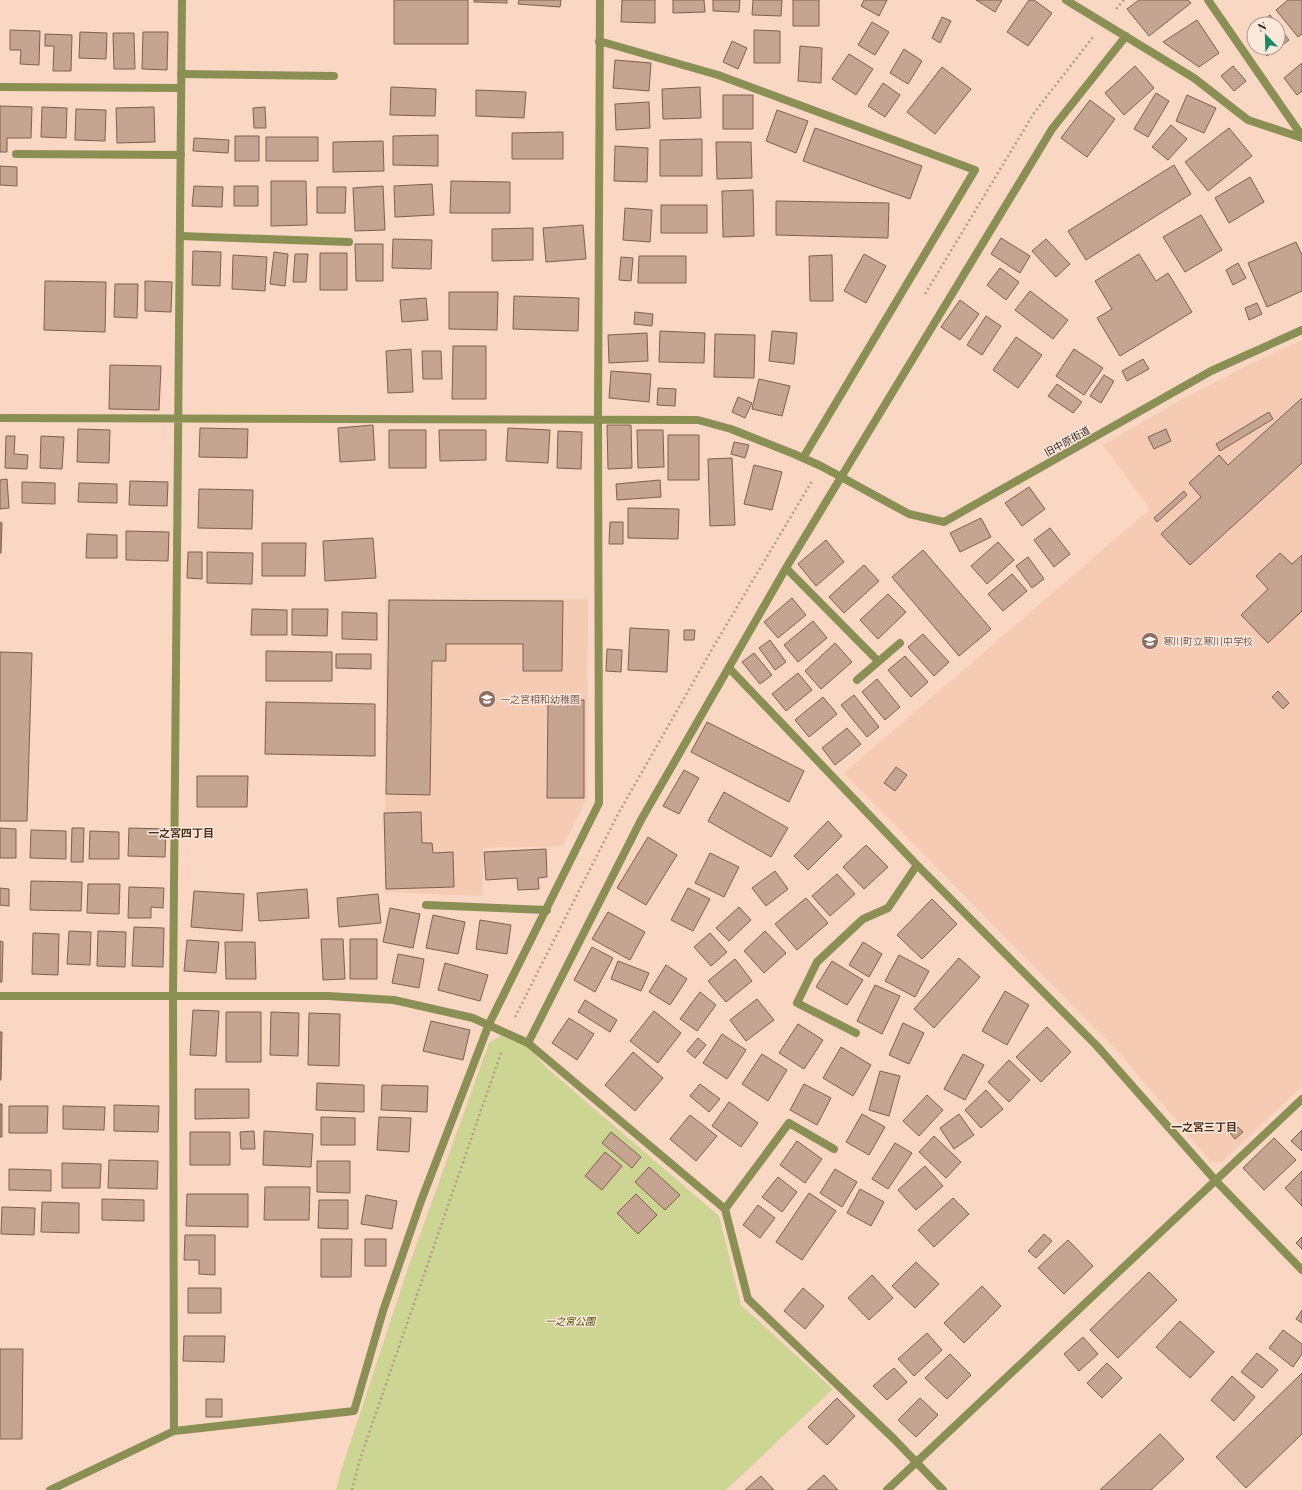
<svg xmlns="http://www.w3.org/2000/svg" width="1302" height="1490" font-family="'Playfair Display','Noto Sans JP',serif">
<rect width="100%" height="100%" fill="#f9d7c2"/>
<path fill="#f5cbb3" d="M1302,340V1086L1222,1162H1211L1122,1056L844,773L1150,509L1103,445L1179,401L1246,366Z
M386,599H588L587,799L563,846L483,848V896L385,892Z"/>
<path fill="#cdd593" d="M501,1035L528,1047L548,1069L719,1216L741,1305L833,1389L726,1490H336L341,1471L409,1265L489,1043Z"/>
<path fill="#c5a491" stroke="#7e604e" d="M394,0H468V44H394Z
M474,0H507V3L474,2Z
M519,0H561L560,7L518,4Z
M622,0H655V23L621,22Z
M673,0H704L705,12L673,13Z
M713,0H740L739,12L713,11Z
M753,0H782L781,16L752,15Z
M793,0H819V26H793Z
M864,0H887L879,16L861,6Z
M976,0H1002L995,12Z
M1029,0H1034L1052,13L1028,46L1007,32Z
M1139,0H1188L1191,3L1149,36L1127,9Z
M1288,0H1302V34L1298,37L1276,10Z
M1270,15L1277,24H1258Z
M942,17L951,21L940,43L932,38Z
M1197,20L1219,53L1199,67L1163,42Z
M872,22L889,32L875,55L858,45Z
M1278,26L1289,40L1267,56L1261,48H1278Z
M1254,27V38L1249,31Z
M10,30L40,31L39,65L20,64L21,50H10Z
M754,30L780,31V63H754Z
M80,32L107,33L106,59L79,58Z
M143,32H168L167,70L142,69Z
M113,33H134L135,69H114Z
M45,34L72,35L71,71H53L54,46H45Z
M732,41L747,48L738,69L723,62Z
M800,46L822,48L821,83L798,81Z
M904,49L922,61L908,84L890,73Z
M849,54L873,69L856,95L832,79Z
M615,60L651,63L649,91L613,88Z
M1302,63V91L1297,95L1284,78Z
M1135,66L1154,88L1124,115L1105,93Z
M1233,66L1246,81L1234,91L1221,76Z
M942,67L971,89L935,134L907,112Z
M883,83L900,95L885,117L868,106Z
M391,87L436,89L435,116L390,115Z
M700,87L701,118L663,119L662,89Z
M476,90L526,92L524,118L476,116Z
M1156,93L1169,101L1148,137L1134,129Z
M723,95H753V129H723Z
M1187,95L1216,108L1204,133L1176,121Z
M1090,100L1115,119L1087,157L1061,138Z
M649,102L650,128L616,130L615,104Z
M0,106L32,107L31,138H7V152H0Z
M42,107L67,108L66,138L41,137Z
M154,107L155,142L117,143L116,108Z
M265,107L266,128H254L253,108Z
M76,109L106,110L105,141L75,140Z
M777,110L808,121L796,153L766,141Z
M1171,125L1187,139L1168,160L1152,147Z
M815,128L922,166L910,199L803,161Z
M1229,128L1252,156L1208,191L1185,162Z
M563,132V159H512V133Z
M438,135V166L393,165V136Z
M235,136H259V161H235Z
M266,137H318V161H266Z
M194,138L229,140L228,153L193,151Z
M702,139V176H660V140Z
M383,141L384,171L333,172V142Z
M716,142H751L752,178L717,179Z
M615,146L648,148L647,182L614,181Z
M1174,165L1191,194L1086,260L1068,231Z
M0,166L17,167V186L0,185Z
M1250,177L1264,202L1229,223L1215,198Z
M271,181H306L307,225L271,226Z
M451,181L510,182V213H450Z
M432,184L434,215L395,217L394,186Z
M194,186L223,187L222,207L192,206Z
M234,186H258V206H234Z
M383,186L385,230L355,231L353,188Z
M317,187H346L345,213H317Z
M753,190L754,236L723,237L722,191Z
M776,201L889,203L888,238L776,235Z
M661,205H707V233H661Z
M625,208L652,210L650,242L623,240Z
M1201,215L1222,250L1185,272L1163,237Z
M583,225L586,259L546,262L543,228Z
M533,228V260L492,261V229Z
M1001,238L1030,256L1020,273L991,254Z
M393,239L432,240L431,269L392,268Z
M1046,239L1070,264L1056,277L1032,251Z
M1296,242L1302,255V291L1267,307L1248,263Z
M355,244H383V281H356Z
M193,251L221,252L220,286L192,285Z
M274,252L288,254L285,286L270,284Z
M320,253H347V290H320Z
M295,254H308L306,282H293Z
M864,254L886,266L866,303L844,291Z
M1139,254L1156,281L1168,273L1192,312L1120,356L1097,318L1112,309L1095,281Z
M233,255L267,257L265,291L232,289Z
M832,255L833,301H810L809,256Z
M639,256H686V283H638Z
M621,257L633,258L631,281L619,280Z
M1238,263L1246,278L1233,285L1226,270Z
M1000,268L1019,282L1006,300L987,285Z
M45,281L106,282L105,332L44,330Z
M145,281L172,282L171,312L145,311Z
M115,284H138L137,318L114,317Z
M1030,291L1068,320L1053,339L1015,310Z
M449,292H498L497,330L449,329Z
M514,296L579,298L578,331L513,329Z
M426,298L428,320L402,322L400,300Z
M960,300L979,314L960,340L941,327Z
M1257,303L1262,314L1249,320L1245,308Z
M635,312L653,314L652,326L634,324Z
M986,316L1001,326L982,355L967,345Z
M660,331L705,333L704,363L659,362Z
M772,331L797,333L794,364L769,361Z
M647,333L648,361L609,363L608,335Z
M715,334L755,335L754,378L714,377Z
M1016,337L1042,355L1018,388L993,370Z
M453,346H486V399H452Z
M411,349L413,392L388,393L386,351Z
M1074,349L1103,368L1084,395L1056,376Z
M422,351H441L442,379H423Z
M1143,359L1149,369L1127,381L1122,371Z
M110,365L161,366L159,410L109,409Z
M611,371L651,374L649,402L609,398Z
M1104,375L1114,381L1101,403L1090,396Z
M759,379L790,386L782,416L752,409Z
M1057,384L1082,402L1073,413L1048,396Z
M658,388L676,389L675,406L657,405Z
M738,397L752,403L745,418L732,412Z
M1302,398V463L1190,565L1161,534L1201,497L1189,483L1219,455L1228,465Z
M1269,412L1273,419L1220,451L1216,444Z
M373,425L375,460L340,462L338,428Z
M607,425H631L632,468L608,469Z
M200,428L248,429L247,458L199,457Z
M508,428L550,430L548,463L506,461Z
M78,429L110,430L109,463L77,462Z
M1166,429L1171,441L1154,449L1148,437Z
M389,430H426V468H389Z
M439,430H486V460L440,461Z
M637,430H663L664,467L638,468Z
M558,431L582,432L581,469L557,468Z
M668,435H699V480H668Z
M6,436H15L14,454L28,455L27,469L5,468Z
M41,436L64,437L62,469L40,468Z
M734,442L749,445L745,458L731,454Z
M732,458L735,525L710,526L708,459Z
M754,465L782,472L772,510L744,504Z
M7,479L9,508L0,509V480Z
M660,480L661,497L617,500L616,484Z
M130,481L168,482L167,506L129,505Z
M22,482L55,483V504L22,503Z
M79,483L117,484V503L78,502Z
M1029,487L1045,509L1022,526L1005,503Z
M199,489L253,490L252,529L198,528Z
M1184,491L1187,495L1157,522L1154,518Z
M628,508L679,509L678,539L628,538Z
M981,518L991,537L960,552L950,533Z
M0,522L2,523L1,553H0Z
M610,522H623V544H609Z
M1050,528L1070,554L1054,567L1034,540Z
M126,531L169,532L168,561L126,560Z
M87,534L117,535V558H86Z
M373,538L376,578L325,581L323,541Z
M826,540L844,562L816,586L798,564Z
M998,542L1014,560L987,584L971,566Z
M262,543H306L305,576H262Z
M923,550L991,629L959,656L892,577Z
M188,552H202V579L187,578Z
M207,552L253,553L252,584L207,583Z
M1280,553L1292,564L1302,555V611L1268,643L1241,615L1268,589L1256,576Z
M1028,557L1044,579L1032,588L1016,566Z
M864,565L879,581L844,613L829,597Z
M1012,574L1027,591L1003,611L988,594Z
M888,594L906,612L878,639L860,620Z
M792,598L806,615L778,638L764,622Z
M389,600L563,601L562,671H523V644H446V661H432L430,795L386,794Z
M252,609L287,610V635H251Z
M292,609H328L327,636L292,635Z
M342,612L377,613V640L342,639Z
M813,621L827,638L798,662L784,645Z
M630,628L669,630L667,672L628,670Z
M684,630H695L694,640H684Z
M923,634L949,662L934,676L908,647Z
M770,640L786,662L775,670L759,648Z
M835,643L852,662L821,689L805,671Z
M607,649L622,650L621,672L606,671Z
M266,651L332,652V681H266Z
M0,652L32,653L27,821H0Z
M754,653L772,675L760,684L742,662Z
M336,654H371V669L336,668Z
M905,656L928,682L911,697L888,670Z
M798,673L812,690L786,711L772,694Z
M877,679L900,707L885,720L862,692Z
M1278,691L1289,703L1283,709L1272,697Z
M854,695L879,727L867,737L841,705Z
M823,697L837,714L809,737L795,720Z
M548,700H584V798H547Z
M266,702L375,704V756L265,754Z
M707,722L804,771L789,802L691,752Z
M847,728L861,744L835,765L822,748Z
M896,767L907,775L895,791L884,783Z
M684,770L699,778L679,814L663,806Z
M197,776H248L247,807H197Z
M724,792L788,828L771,857L708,821Z
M421,812L422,843H432L433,853L453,852L454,887L386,889L384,813Z
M828,821L842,836L808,870L794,856Z
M0,828L16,829V858H0Z
M72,828H84L83,862H71Z
M129,828L166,829L165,857L128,856Z
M31,830L66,831V859L30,858Z
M90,831L119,832V859H89Z
M648,837L677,855L646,905L617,888Z
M866,845L888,867L864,889L843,867Z
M546,849L547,877L538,878L539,889L518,890L517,878L486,880L484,852Z
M710,853L739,867L724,897L695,883Z
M775,871L788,889L766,906L752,888Z
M837,874L855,894L830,916L812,896Z
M31,881L82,882L81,911L30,910Z
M88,884H120L119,914L87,913Z
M129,887L164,888L163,908L151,907V918H128Z
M0,888L9,889V906L0,905Z
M688,888L710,899L693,931L671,920Z
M307,889L309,918L259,921L257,893Z
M194,891L244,894L242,931L191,927Z
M378,894L381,923L339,927L337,898Z
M806,898L828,923L797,950L775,924Z
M932,899L957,924L922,959L897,935Z
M739,907L751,920L729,941L716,928Z
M390,908L420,914L413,948L383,942Z
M608,912L645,932L630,960L592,939Z
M433,915L465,922L458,954L426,948Z
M480,920L511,925L507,954L476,949Z
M134,927L164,928L163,967L132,966Z
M69,931L91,932L90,965L67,964Z
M98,931L126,932L125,967L97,966Z
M765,931L786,953L764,973L744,951Z
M33,933L59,934L58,975L32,974Z
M710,933L727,952L711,966L694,947Z
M321,939H343L345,979L323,980Z
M350,939H377V979H350Z
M187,940L219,942L216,973L184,971Z
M0,941L3,942L2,982H0Z
M225,942H255L256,979H226Z
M863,942L882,954L869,977L849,965Z
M592,947L613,958L595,992L574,980Z
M398,954L424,959L419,988L392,983Z
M899,955L929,971L915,997L885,981Z
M959,958L980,977L934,1028L914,1009Z
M735,959L752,981L726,1002L708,981Z
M618,961L649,973L641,991L611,979Z
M832,961L863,980L847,1005L816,987Z
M445,963L488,975L480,1001L438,990Z
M666,965L687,979L670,1005L649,992Z
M875,985L900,996L882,1034L857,1021Z
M1005,991L1029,1005L1007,1045L982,1031Z
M700,992L716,1005L697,1031L680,1019Z
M757,999L774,1020L746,1041L730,1020Z
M585,1000L617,1020L610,1032L578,1012Z
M193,1010L219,1011L216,1056L190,1055Z
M654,1011L681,1033L658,1063L630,1041Z
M226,1012H261V1062H226Z
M271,1012L299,1013L298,1056L270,1055Z
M309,1013L340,1014L339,1066L308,1065Z
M569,1018L594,1034L577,1060L552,1043Z
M431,1021L470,1030L463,1060L423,1051Z
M903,1023L924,1033L909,1064L889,1055Z
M798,1024L823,1040L804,1069L779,1053Z
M1047,1027L1071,1052L1041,1082L1016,1057Z
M0,1032H2L1,1080H0Z
M722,1034L746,1050L727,1079L703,1063Z
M698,1038L706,1045L695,1058L687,1051Z
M841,1047L871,1065L853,1096L823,1078Z
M633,1052L663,1078L635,1111L605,1085Z
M762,1054L787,1070L768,1101L742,1084Z
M963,1054L984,1065L965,1100L944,1089Z
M1009,1060L1030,1080L1009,1102L988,1082Z
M880,1071L900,1076L889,1116L869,1110Z
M317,1083L364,1085V1112L316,1110Z
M700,1084L720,1099L709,1112L690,1096Z
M804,1084L831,1098L817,1125L790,1110Z
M382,1085L428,1086L427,1112L381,1110Z
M195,1089H249V1118L195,1119Z
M986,1090L1003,1109L981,1128L965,1110Z
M927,1095L943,1110L919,1136L903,1121Z
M729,1102L758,1123L741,1147L712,1126Z
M0,1104H2V1137H0Z
M114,1105L159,1106L158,1132L114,1131Z
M9,1106H48L47,1133H9Z
M63,1106L105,1107L104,1130L63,1129Z
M862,1114L885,1127L869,1155L846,1142Z
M959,1114L974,1135L954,1149L940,1128Z
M690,1115L717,1136L696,1161L670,1139Z
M321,1117L355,1118V1145H321Z
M379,1117L411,1118L409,1152L377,1150Z
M1238,1127L1243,1132L1235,1139L1230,1133Z
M1302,1130V1151L1291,1141Z
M254,1131L255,1149H241L240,1132Z
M264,1131L313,1134L311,1167L263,1165Z
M190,1132H230V1165H190Z
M611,1132L641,1157L632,1168L602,1143Z
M934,1136L961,1162L946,1178L919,1152Z
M1274,1138L1296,1160L1264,1190L1243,1168Z
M797,1141L822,1159L805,1183L780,1165Z
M895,1143L912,1153L888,1189L872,1179Z
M605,1152L622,1166L602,1190L585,1176Z
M109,1160L158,1161L157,1189L108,1188Z
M317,1161H350V1193L317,1192Z
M62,1163L101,1164L100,1188H62Z
M925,1166L943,1186L916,1210L898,1190Z
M649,1167L680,1195L665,1210L635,1182Z
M9,1169L51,1170V1191L9,1190Z
M835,1169L857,1182L842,1207L820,1193Z
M1302,1171V1206L1285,1188Z
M778,1177L797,1192L782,1212L762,1197Z
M265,1187H310L309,1220H264Z
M860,1189L884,1202L871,1226L847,1213Z
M809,1193L836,1211L802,1260L776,1242Z
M187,1194H248V1227L186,1226Z
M636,1194L657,1215L638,1234L617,1213Z
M366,1195L397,1201L392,1229L361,1224Z
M953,1198L969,1214L934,1247L918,1230Z
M102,1199L144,1200V1221L102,1220Z
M319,1200H348V1229L318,1228Z
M42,1202L79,1203V1233L41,1232Z
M758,1205L775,1218L760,1238L743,1225Z
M2,1207L35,1208L34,1235L1,1234Z
M1044,1234L1052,1241L1036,1258L1028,1251Z
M185,1235H215V1275L199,1274V1260H184Z
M1302,1237V1249L1296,1243Z
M321,1239H352L351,1277H321Z
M365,1239H386V1266H365Z
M1068,1240L1093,1266L1064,1294L1038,1268Z
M916,1262L939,1284L915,1308L892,1286Z
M1149,1272L1177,1300L1118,1358L1090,1330Z
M872,1275L893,1298L869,1320L848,1298Z
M982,1286L1001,1306L964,1343L944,1323Z
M188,1288H221V1313H188Z
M803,1288L824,1306L805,1329L784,1311Z
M1302,1310V1323L1296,1319Z
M1180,1321L1214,1352L1190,1378L1156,1347Z
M1283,1330L1302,1344V1354L1293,1367L1269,1348Z
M927,1333L942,1350L914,1376L898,1359Z
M184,1336H225L224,1362L183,1361Z
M1083,1337L1098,1354L1079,1371L1064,1354Z
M0,1349H23L22,1439H0Z
M1257,1353L1278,1370L1262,1388L1241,1372Z
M950,1354L971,1375L947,1399L925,1378Z
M1107,1363L1122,1378L1102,1398L1087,1383Z
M894,1368L907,1382L887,1400L873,1386Z
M1302,1373V1434L1246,1488L1216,1457Z
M1232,1376L1255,1397L1234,1421L1211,1400Z
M837,1398L855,1416L827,1445L808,1427Z
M920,1398L938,1415L916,1437L898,1420Z
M206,1399H222V1417H206Z
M1160,1434L1184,1459L1151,1490H1100Z
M824,1475L838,1490H807Z
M761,1476L774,1490H745Z"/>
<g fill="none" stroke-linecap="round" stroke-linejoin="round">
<path stroke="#b49a89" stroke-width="2.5" stroke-dasharray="2 3" stroke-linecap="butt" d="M1116,9L1124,0
M925,294L1034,113L1093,37
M515,1017L618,814L715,644L812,481
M352,1490L360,1459L502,1050"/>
<path stroke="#8a8f54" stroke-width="8" d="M181,74L334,76
M0,87L181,88
M16,154L181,155
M180,236L349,242
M857,680L900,643
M426,905L547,910"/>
<path stroke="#8a8f54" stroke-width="8" d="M1066,0L1194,78L1248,120L1302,138
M1208,0L1302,136
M599,41L718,75L975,170L803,458
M0,418L698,420L731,429L794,454L821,466L909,514L944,522L1211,371L1302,330
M786,568L878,661
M729,668L917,865L1097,1046L1216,1181L1302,1270
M0,996H328L394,1000L473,1018L528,1043L725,1209L748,1299L894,1439L943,1490
M856,1033L797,1003L817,962L863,919L888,908L917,865
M528,1043L641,820L786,568L1052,129L1126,36
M725,1209L789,1123L834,1149
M174,1431L173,996L182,0
M50,1490L174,1431L354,1411L383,1311L421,1201L489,1024L599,803L598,419L600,0
M887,1490L1302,1099"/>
</g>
<defs>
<symbol id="school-disc" viewBox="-11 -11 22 22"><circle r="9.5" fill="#8d6e63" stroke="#fce7db"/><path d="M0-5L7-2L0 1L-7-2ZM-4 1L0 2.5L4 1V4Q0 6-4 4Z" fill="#fff"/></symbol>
</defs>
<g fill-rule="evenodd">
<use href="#school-disc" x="1140" y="631" width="20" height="20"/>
<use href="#school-disc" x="477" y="689" width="20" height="20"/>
</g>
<g text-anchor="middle" stroke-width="3" stroke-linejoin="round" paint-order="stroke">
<g font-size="10" fill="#32251e" stroke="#fce7db">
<text transform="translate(1067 441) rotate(-29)" y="4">旧中原街道</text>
</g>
<g font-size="10" fill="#785e54" stroke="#fce7db" text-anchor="start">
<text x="1163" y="645">寒川町立寒川中学校</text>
<text x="500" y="703">一之宮相和幼稚園</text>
</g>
<g font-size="10" font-style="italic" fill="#4c5105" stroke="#fce7db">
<text x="570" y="1325">一之宮公園</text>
</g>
<g font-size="11" font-weight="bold" fill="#4b301f" stroke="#fce7db">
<text x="181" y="837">一之宮四丁目</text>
<text x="1204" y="1131">一之宮三丁目</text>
</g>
</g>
<g transform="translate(1266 36) rotate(337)"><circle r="19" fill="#fce7db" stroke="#ab998f"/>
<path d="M0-3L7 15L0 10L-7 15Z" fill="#1a8867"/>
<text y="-6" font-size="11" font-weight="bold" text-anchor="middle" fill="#32251e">N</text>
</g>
</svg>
